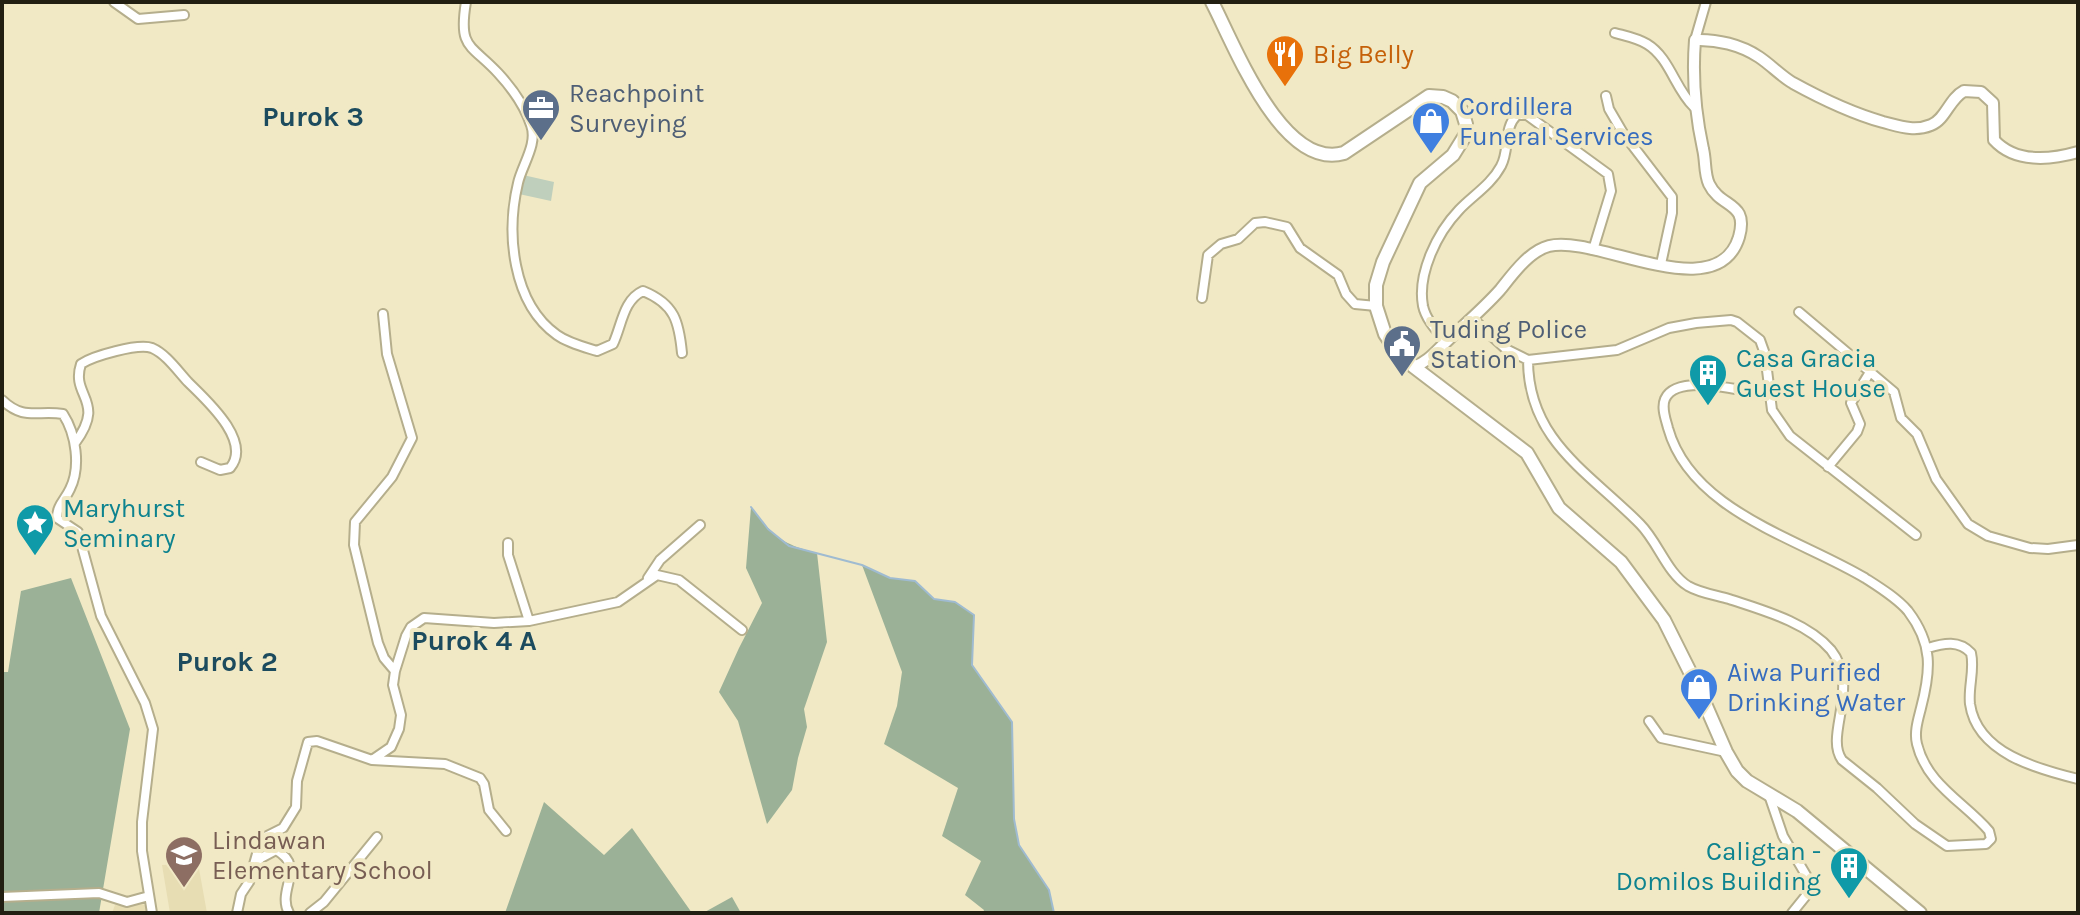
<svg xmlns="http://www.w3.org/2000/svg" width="2080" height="915" font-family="Karla,sans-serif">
<rect width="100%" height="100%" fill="#f1e9c5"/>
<path fill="#e7ddb3" d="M198,863L207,913H170L162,865Z
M135,901L149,907V913H112L115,905L127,906Z"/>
<path fill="#bfcfbc" d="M523,175L554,182L551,201L519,194Z"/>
<path fill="#9bb197" d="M751,507C773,536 781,544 817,553L827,642L804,709L807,727L798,758L792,790L767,824L738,721L719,692L739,648L762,603L746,568Z
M862,565L890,578L915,581L934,599L955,602L974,615L972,665L1012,722L1014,819L1019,845L1049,890L1054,913H983L984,910L965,895L981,861L942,836L958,788L884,744L897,706L902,672Z
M71,578L130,729L99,913H2V672H8L21,591Z
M544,802L604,855L632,828L692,913H505Z
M732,897L741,913H703Z"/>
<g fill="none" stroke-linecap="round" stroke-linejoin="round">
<path stroke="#9fbbd1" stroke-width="2" d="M751,507L768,529L789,546L862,565L890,578L915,581L934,599L955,602L974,615L972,665L1012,722L1014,819L1019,845L1049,890L1054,913"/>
<defs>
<path id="minor" d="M114,2L138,19L184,15
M466,2C458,49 471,44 498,73C511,87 525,107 531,125C538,144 522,165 518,183C506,233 512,303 557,335C568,343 584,347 597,351L613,344C622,325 623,300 643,291C675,304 679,322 682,353
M1615,33C1626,36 1637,38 1647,44C1670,58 1675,89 1694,107
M1695,40L1706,2
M1606,96L1609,109L1623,133L1672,197V213L1661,264
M1202,298L1208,255L1221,244L1238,239L1255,223L1265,222L1287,227L1300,248L1338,275L1346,294L1355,304L1376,306
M1799,312L1894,392L1901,418L1917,434L1936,479L1968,524L1988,536L2030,548L2048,549L2078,545
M383,314L387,354L412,438L392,477L355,522L354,545L378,643L384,658L395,671
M1473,319L1506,349L1528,360L1617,350L1669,328L1696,323L1731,320L1737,322L1760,340L1765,354L1772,410L1790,436L1916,535
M1446,342C1437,331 1426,320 1423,306C1417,274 1437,233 1459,210C1472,196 1491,185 1501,166C1510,150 1503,128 1517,115H1527L1608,174L1611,191L1593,250
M1528,360C1528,441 1590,473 1640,524C1658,542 1667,573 1688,586C1700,593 1715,595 1729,599C1762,610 1807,622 1831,650C1861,688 1824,735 1842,760L1877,788L1915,824L1947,846L1986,844L1991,839L1989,831C1964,802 1927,785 1917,744C1914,732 1918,720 1921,708C1931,670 1933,644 1908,611C1897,598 1879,587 1865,578C1798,538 1691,511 1668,428C1666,420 1661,408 1665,399C1677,372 1745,392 1768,395
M2,400C24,421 37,410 63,414C76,434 81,467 70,489C65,500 57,505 57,518L78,532L101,616L145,703L153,729L142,822V851L152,913
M75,443C107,400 70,397 81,364C93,356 138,343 152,348C166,354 177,370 188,382C205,399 253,441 230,468L220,470L201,462
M1828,467L1857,432L1860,424L1851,403L1870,372
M508,543V555L529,621
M648,578L660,560L700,525
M1928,648C1944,643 1959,640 1971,653C1975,670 1968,687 1970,704C1977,753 2037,769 2078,779
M1649,721L1661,738L1726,752
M372,760L445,764L480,778L484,784L489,810L506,831
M1769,795L1783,836L1813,887L1792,913
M253,866L261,858L276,850C307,867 276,890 289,913
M2,897L99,893L127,902L149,896
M237,913L241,894L249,882L260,843L265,837L283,828L296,807L297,781L308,742L317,741L372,760L391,747L399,729L401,715L393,685L395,671L406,636L411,627L424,618L494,623L529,621L618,602L657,575L679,580L742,630
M310,913L324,902L377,837"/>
<path id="tertiary" d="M1414,367C1429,361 1435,352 1447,341C1465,324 1483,309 1500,290C1512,275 1529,251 1549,246C1596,234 1717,309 1739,237C1749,201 1721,209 1709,184C1704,173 1706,161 1703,149C1695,112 1692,78 1695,40C1717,39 1741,45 1759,57C1771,65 1781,76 1793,83C1822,99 1851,113 1883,122C1899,126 1914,132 1931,125C1946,119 1949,99 1964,91L1981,92L1993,103L1994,140C2015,163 2050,160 2078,152"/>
<path id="secondary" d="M1212,2C1234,44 1282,171 1344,153L1429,96L1443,97L1452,101L1462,111L1466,124V134L1453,155L1420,183L1383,262L1376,285V306L1385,334L1393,346L1414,367L1527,453L1559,508L1621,562L1664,620L1699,690L1726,752L1737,771L1747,781L1797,811L1920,913"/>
</defs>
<use href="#minor" stroke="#b5ae8c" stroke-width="12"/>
<use href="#tertiary" stroke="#b5ae8c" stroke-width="14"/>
<use href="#secondary" stroke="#b5ae8c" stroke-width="16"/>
<use href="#minor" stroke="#fff" stroke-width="8"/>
<use href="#tertiary" stroke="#fff" stroke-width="10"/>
<use href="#secondary" stroke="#fff" stroke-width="12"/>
</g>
<defs>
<symbol id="restaurant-pin" viewBox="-11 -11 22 30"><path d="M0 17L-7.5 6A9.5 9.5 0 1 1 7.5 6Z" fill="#e8710a" stroke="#f1e9c5"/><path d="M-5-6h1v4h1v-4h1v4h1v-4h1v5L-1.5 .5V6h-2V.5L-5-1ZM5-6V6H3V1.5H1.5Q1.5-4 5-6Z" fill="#fff"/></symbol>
<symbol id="office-pin" viewBox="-11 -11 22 30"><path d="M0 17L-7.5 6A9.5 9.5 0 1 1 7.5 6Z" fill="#5c6f8a" stroke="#f1e9c5"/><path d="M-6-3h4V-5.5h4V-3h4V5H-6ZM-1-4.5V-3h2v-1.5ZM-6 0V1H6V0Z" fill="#fff"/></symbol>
<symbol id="shop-pin" viewBox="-11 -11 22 30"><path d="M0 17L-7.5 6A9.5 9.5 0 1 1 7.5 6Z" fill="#3f7fe0" stroke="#f1e9c5"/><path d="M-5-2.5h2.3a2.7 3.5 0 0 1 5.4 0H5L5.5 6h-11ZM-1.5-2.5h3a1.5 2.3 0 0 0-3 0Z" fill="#fff"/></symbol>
<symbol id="civic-pin" viewBox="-11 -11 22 30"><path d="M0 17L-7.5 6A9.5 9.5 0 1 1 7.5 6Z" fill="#5c6f8a" stroke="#f1e9c5"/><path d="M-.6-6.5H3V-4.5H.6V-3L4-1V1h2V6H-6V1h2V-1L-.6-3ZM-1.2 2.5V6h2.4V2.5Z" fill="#fff"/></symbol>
<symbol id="building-pin" viewBox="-11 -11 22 30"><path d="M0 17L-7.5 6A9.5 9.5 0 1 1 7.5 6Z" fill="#0f9aa8" stroke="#f1e9c5"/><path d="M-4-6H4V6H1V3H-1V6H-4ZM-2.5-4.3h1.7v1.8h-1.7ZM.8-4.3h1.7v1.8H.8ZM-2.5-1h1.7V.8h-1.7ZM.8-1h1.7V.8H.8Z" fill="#fff"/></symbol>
<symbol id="sight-pin" viewBox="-11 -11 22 30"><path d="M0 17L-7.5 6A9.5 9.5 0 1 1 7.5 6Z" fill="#0f9aa8" stroke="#f1e9c5"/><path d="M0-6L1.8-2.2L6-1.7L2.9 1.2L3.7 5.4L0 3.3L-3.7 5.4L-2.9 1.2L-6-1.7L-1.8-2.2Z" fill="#fff"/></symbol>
<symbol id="school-pin" viewBox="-11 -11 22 30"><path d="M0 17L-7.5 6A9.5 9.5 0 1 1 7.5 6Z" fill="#8d6e63" stroke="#f1e9c5"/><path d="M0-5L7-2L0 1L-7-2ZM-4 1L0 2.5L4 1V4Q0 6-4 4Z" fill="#fff"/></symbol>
</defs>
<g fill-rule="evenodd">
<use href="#restaurant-pin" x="1263" y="32" width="44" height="60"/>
<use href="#office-pin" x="519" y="86" width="44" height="60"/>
<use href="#shop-pin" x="1409" y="99" width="44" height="60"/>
<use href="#civic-pin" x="1380" y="322" width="44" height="60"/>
<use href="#building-pin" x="1686" y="351" width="44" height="60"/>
<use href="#sight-pin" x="13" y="501" width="44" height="60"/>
<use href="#shop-pin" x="1677" y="665" width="44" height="60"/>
<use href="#school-pin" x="162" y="833" width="44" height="60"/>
<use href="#building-pin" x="1827" y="844" width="44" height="60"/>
</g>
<g text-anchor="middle" stroke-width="8" stroke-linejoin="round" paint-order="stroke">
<g font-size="26" fill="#c56008" stroke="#f1e9c5" text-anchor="start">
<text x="1313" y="63">Big Belly</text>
</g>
<g font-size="26" fill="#4e5e75" stroke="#f1e9c5" text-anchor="start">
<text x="569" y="102">Reachpoint<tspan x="569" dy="30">Surveying</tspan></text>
<text x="1430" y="338">Tuding Police<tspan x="1430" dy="30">Station</tspan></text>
</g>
<g font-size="26" fill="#366cbe" stroke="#f1e9c5" text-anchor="start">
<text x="1459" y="115">Cordillera<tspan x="1459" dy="30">Funeral Services</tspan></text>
<text x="1727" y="681">Aiwa Purified<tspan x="1727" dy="30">Drinking Water</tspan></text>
</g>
<g font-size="26" fill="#0d838f" stroke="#f1e9c5" text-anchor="start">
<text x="1736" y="367">Casa Gracia<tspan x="1736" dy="30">Guest House</tspan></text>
<text x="63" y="517">Maryhurst<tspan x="63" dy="30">Seminary</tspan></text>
<text x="1821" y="860" text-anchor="end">Caligtan -<tspan x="1821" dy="30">Domilos Building</tspan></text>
</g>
<g font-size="26" fill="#785e54" stroke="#f1e9c5" text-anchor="start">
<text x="212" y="849">Lindawan<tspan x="212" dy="30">Elementary School</tspan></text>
</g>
<g font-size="28" font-weight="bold" fill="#1c4b5e" stroke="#f1e9c5">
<text x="313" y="126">Purok 3</text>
<text x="474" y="650">Purok 4 A</text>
<text x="227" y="671">Purok 2</text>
</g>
</g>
<rect width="2080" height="915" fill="none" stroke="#221f12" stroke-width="8"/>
</svg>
